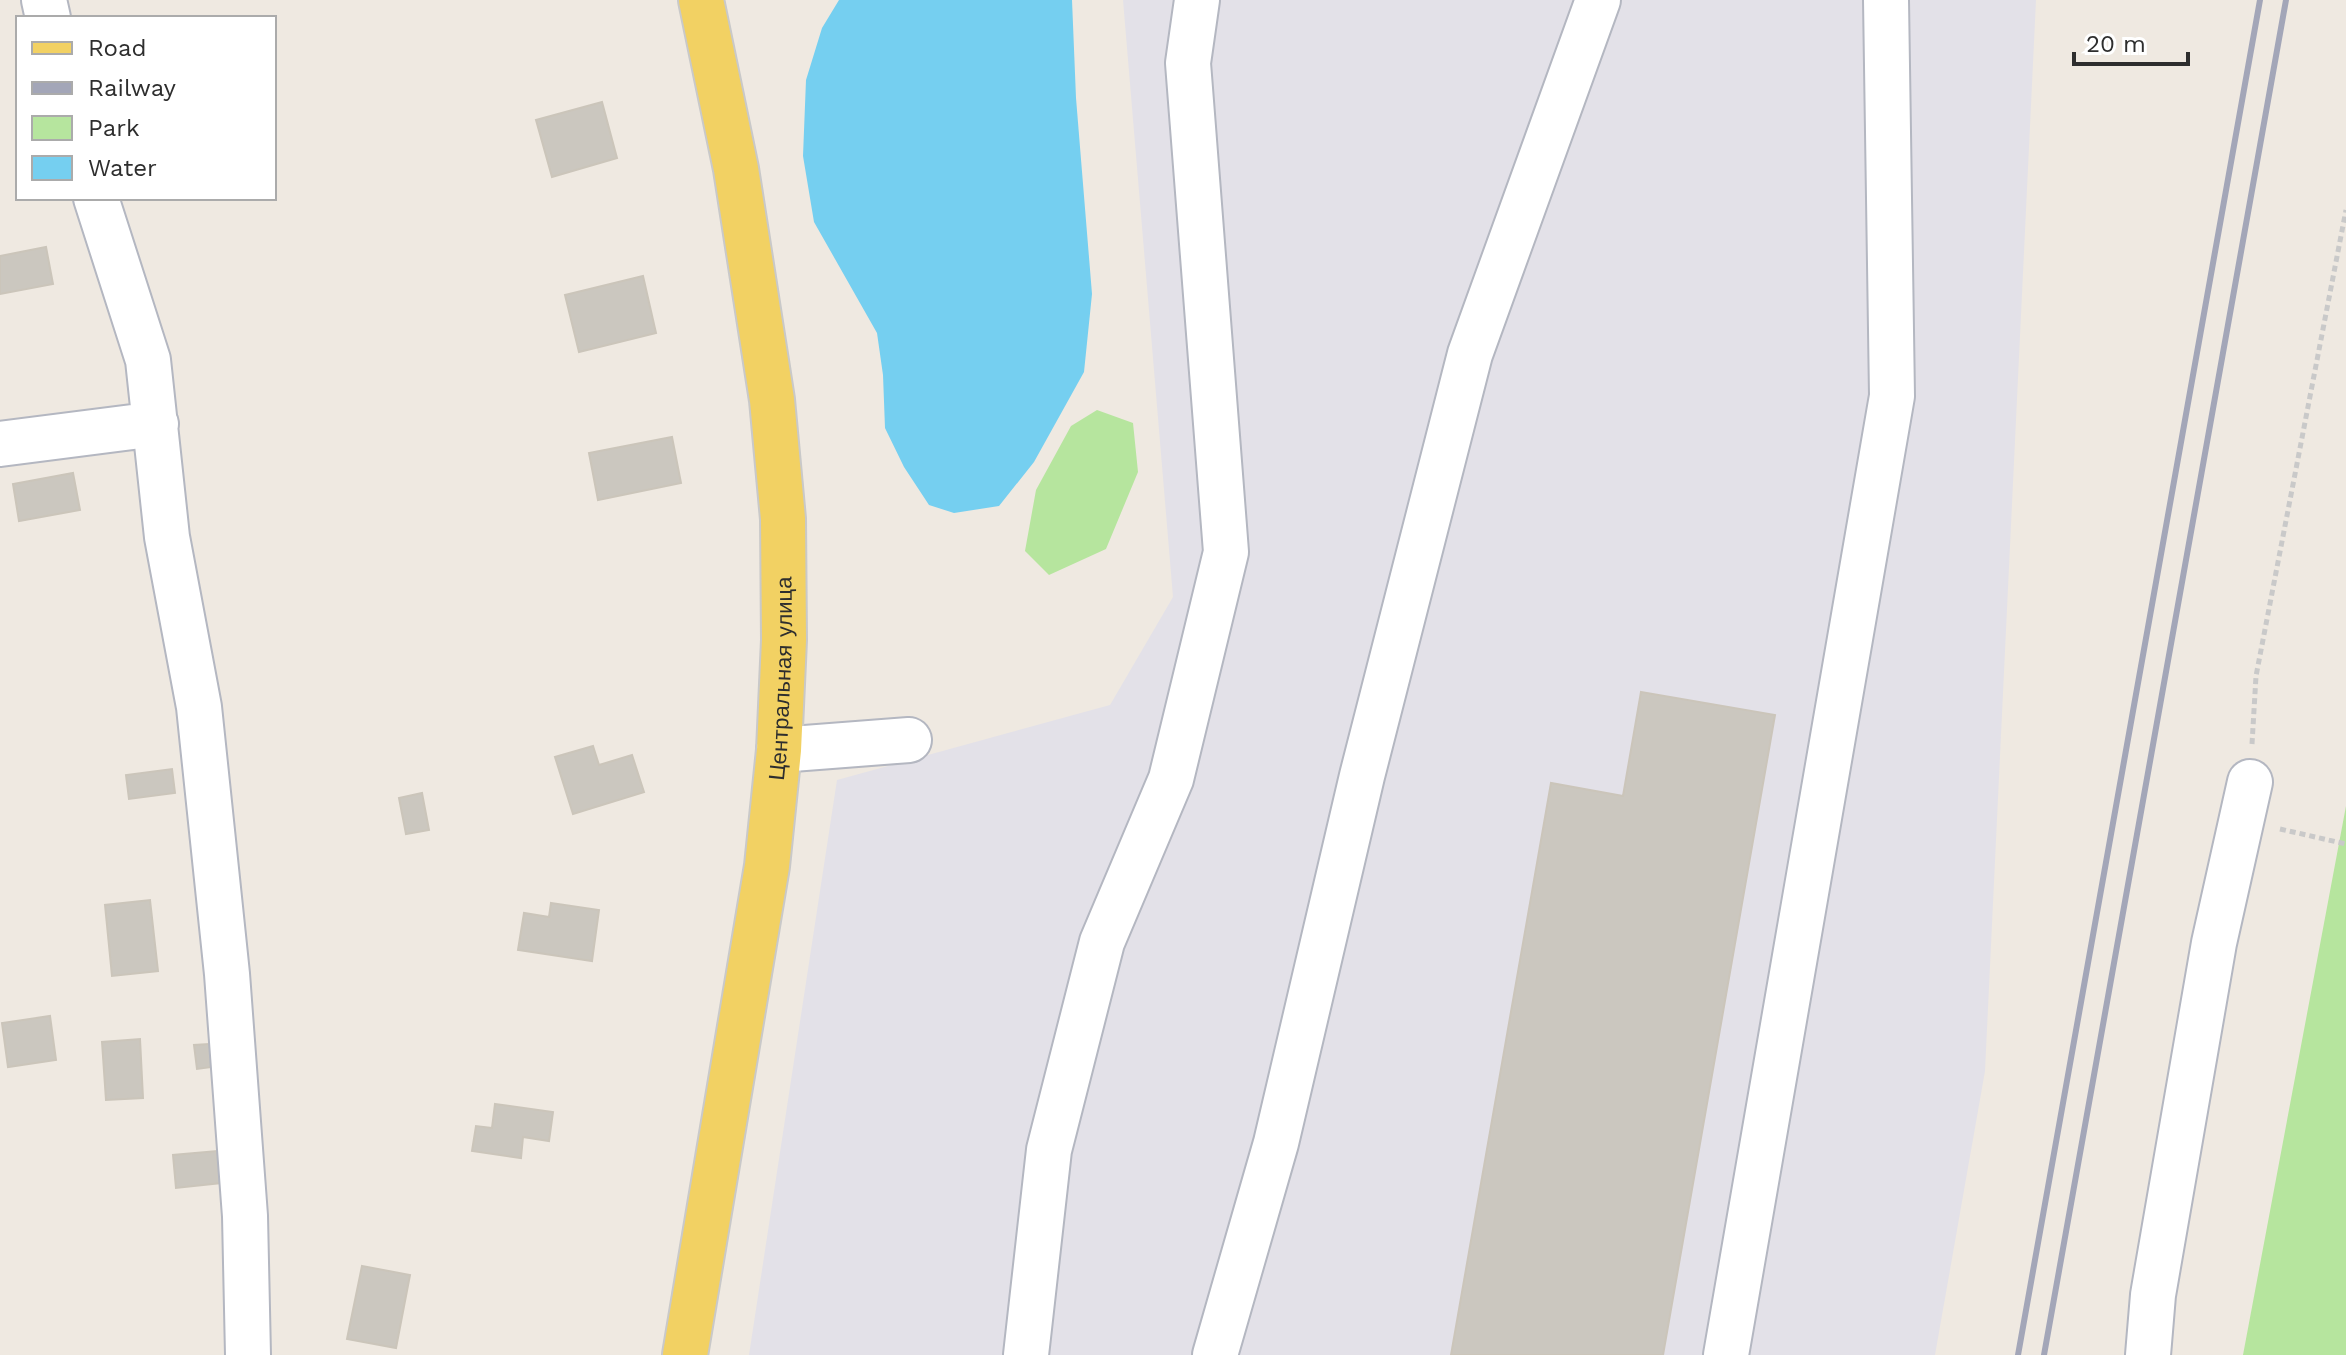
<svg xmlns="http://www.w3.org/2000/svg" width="2346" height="1355" font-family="'Work Sans',sans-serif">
<rect width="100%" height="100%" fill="#efe9e1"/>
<path fill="#e3e1e8" d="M1123,0H2036L1985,1071L1935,1355H749L837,780L1110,705L1173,597Z"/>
<path fill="#b6e59e" d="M1097,410L1133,423L1138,472L1106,549L1049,575L1025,551L1036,490L1071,426Z
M2346,806V1355H2243Z"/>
<path fill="#75cff0" d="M839,0H1072L1076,98L1092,294L1084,372L1034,462L999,506L954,513L929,505L904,467L885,428L883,375L877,333L814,222L803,156L806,80L822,28Z"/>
<path fill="#cbc7bf" stroke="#cbc5ba" stroke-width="2" d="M602,102L617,158L552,177L536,120Z
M46,247L53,284L0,294V256Z
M643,276L656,333L579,352L565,295Z
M672,437L681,483L598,500L589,453Z
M73,473L80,510L19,521L13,484Z
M1641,692L1775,715L1663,1355H1451L1551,783L1623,796Z
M593,746L599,765L632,755L644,792L573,814L555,757Z
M172,769L175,793L129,799L126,775Z
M422,793L429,830L406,834L399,798Z
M150,900L158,971L112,976L105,905Z
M551,903L599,910L592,961L518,950L524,913L549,917Z
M50,1016L56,1060L8,1067L2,1023Z
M140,1039L143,1098L106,1100L102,1042Z
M209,1044L212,1067L197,1069L194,1045Z
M495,1104L553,1112L549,1141L523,1137L521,1158L472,1151L476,1126L492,1128Z
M217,1151L221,1183L176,1188L173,1155Z
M362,1266L410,1275L396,1348L347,1339Z"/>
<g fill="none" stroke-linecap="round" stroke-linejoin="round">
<defs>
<path id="minor" d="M44,0L48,18
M96,198L148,360L167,537L199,707L227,974L245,1216L248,1355
M0,444L156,424
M779,750L909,740
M1026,1355L1049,1150L1102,942L1171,779L1226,552L1188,63L1197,0
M1215,1355L1276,1143L1362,776L1470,354L1598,0
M1726,1355L1892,396L1886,0
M2148,1355L2153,1295L2214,943L2250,782"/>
<g id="major">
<path id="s1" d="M685,1355L767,866L779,750L784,640L783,519L772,400L736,169L701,0"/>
</g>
</defs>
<use href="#minor" stroke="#b4b7c1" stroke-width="48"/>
<use href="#major" stroke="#c9c9c9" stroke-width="48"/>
<path stroke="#c9c9c9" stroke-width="5" stroke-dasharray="6 4" stroke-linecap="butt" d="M2252,744L2256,676L2346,210
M2280,829L2346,844"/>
<use href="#minor" stroke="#fff" stroke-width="44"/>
<use href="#major" stroke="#f2d163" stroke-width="44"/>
<path stroke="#a3a6b8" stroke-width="6" d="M2018,1355L2260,0
M2044,1355L2286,0"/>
</g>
<g text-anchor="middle" stroke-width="6" stroke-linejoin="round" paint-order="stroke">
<g font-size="22" fill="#2e2e2e" stroke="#fff">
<text dy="8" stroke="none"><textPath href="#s1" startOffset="684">Центральная улица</textPath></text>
</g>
</g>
<rect x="16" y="16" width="260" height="184" fill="#ffffff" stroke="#ababab" stroke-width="2"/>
<rect x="32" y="42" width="40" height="12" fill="#f2d163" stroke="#ababab" stroke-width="2"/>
<text x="88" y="56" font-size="24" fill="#2e2e2e">Road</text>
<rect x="32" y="82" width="40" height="12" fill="#a3a6b8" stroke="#ababab" stroke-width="2"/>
<text x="88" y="96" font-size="24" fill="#2e2e2e">Railway</text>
<rect x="32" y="116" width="40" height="24" fill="#b6e59e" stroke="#ababab" stroke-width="2"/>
<text x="88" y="136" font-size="24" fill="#2e2e2e">Park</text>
<rect x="32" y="156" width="40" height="24" fill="#75cff0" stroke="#ababab" stroke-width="2"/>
<text x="88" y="176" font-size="24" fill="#2e2e2e">Water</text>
<path d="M2074 52v12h114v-12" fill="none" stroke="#2e2e2e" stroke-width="4"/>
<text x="2086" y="52" font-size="24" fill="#2e2e2e" stroke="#ffffff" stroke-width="6" paint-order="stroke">20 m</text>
</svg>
